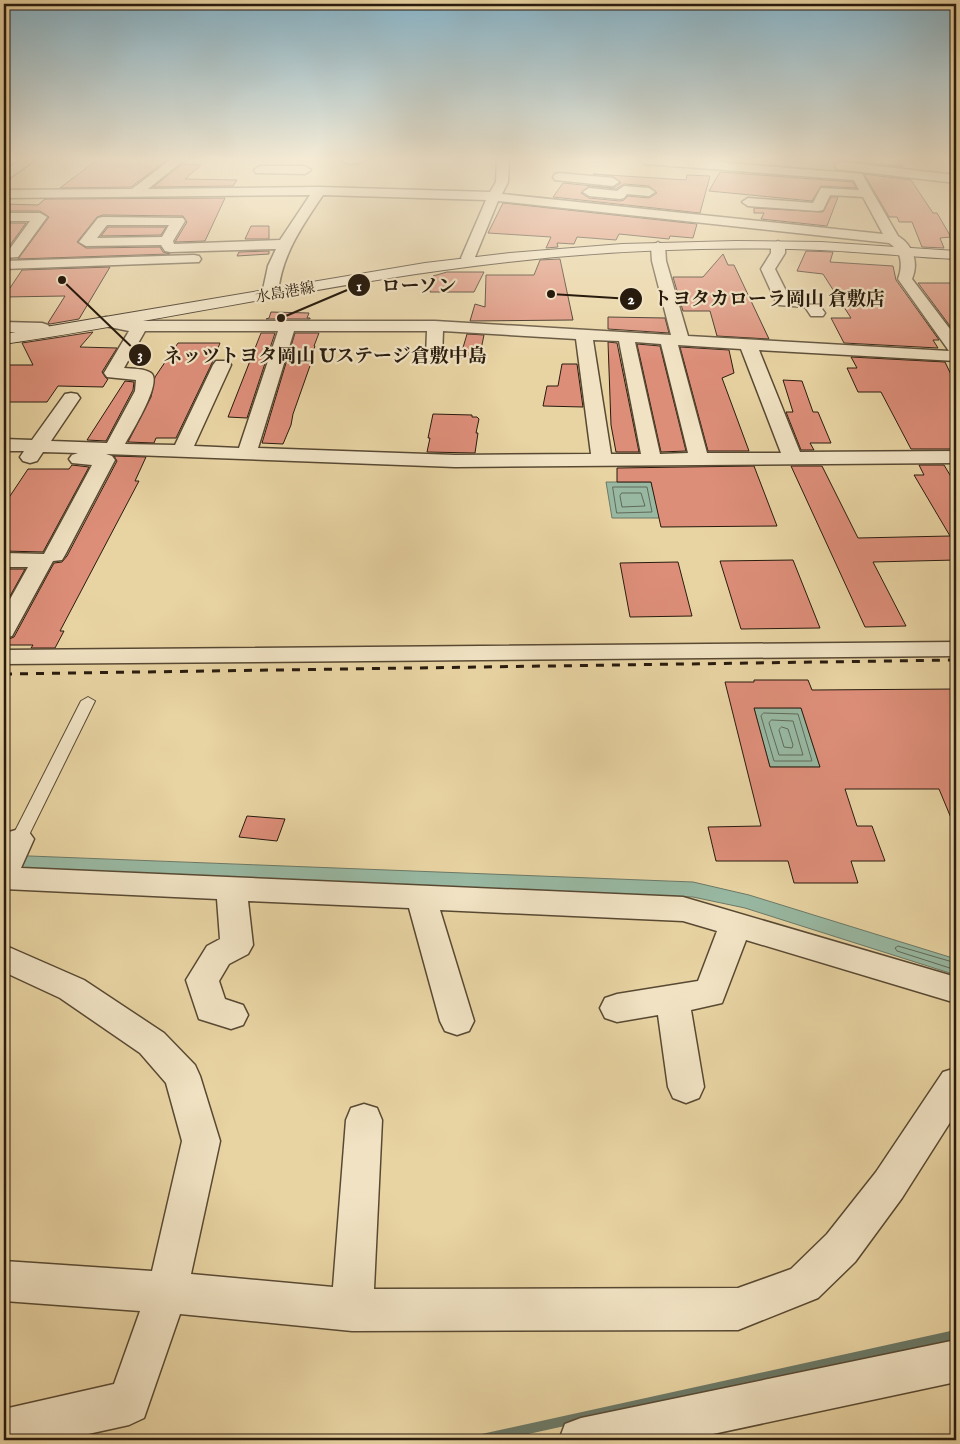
<svg xmlns="http://www.w3.org/2000/svg" width="960" height="1444" font-family="'IM FELL English','Noto Serif JP',serif">
<rect width="100%" height="100%" fill="#e8d3a2"/>
<filter id="stains"><feTurbulence type="fractalNoise" baseFrequency=".004" numOctaves="4"/><feColorMatrix values="0 0 0 0 .2 0 0 0 0 .09 0 0 0 0 .02 0 0 0 .5 -.17"/></filter>
<radialGradient id="worn" r=".72"><stop offset=".6" stop-color="#630" stop-opacity="0"/><stop offset="1" stop-color="#630" stop-opacity=".3"/></radialGradient>
<path fill="#98b8a2" stroke="#6b7967" d="M606,482H651L660,518H612Z
M754,708H801L820,767H770Z
M4,855L693,882L749,895L956,959V975L745,908L693,897L4,869Z"/>
<g fill="none" stroke-linecap="round" stroke-linejoin="round">
<path stroke="#606a58" stroke-width="1" d="M613,487H647L652,512L617,513Z
M622,493H641L645,506L622,507L620,496Z
M764,713L798,714L812,761H774L761,716Z
M772,720L793,721L803,755H779L769,723Z
M782,727L788,729L793,745L792,748L784,747L779,730Z
M956,963L898,946L895,948L897,951L956,970"/>
<path stroke="#6b7967" stroke-width="10" d="M478,1440L956,1335"/>
</g>
<path fill="#dd8e79" stroke="#281b0e" fill-rule="evenodd" d="M97,160H167L131,187L60,188Z
M843,160H898L903,167Z
M182,164L201,165L185,179L237,180L233,186L153,187Z
M720,172L853,182L856,188L821,186L812,201L709,191Z
M593,174L686,180L687,175L710,176L700,213L553,197L563,183L613,188L621,183L613,176ZM624,184L649,186L657,193L649,198L628,196L624,200L620,201L589,198L581,193L589,186L616,189Z
M864,174L911,180L933,213H937L951,237L940,238L944,248L922,247L912,222H899L897,217H889Z
M831,197H838L827,226L761,219L764,213H754V208L823,212Z
M225,198L205,241L175,242L187,222L183,216L103,215L97,217L77,242L86,248L160,247L163,252L170,254L18,259L49,217L40,211H4V204L38,205L45,199Z
M503,203L697,224L693,238L670,236L669,239L619,234L616,240L577,237L574,244L557,243L558,247L546,248L551,237L488,233Z
M4,223H26L8,248H4Z
M251,226H269V239H245Z
M108,227H166L161,235L101,236Z
M269,251V254L237,256L239,252Z
M806,251L833,252L830,262L893,266L896,280L939,340H933L938,348L844,343L831,318H851L823,274L797,271Z
M723,254L728,265H734L769,339L717,336L710,311H683L673,277H703Z
M560,259L573,320L470,321L475,304L485,307L486,275H534L540,260Z
M110,267L79,319L50,324L48,323L65,296L4,297L22,270Z
M447,272H484L474,292H430L433,276Z
M918,283H956V326H950Z
M271,312L309,313L307,318H310V319H266L269,318Z
M608,317L665,318L669,333L608,329Z
M93,332L80,347L117,348L102,372L106,378L108,379L103,387L58,386L47,402H4V365H33L22,343Z
M261,333H275L247,418L228,417Z
M295,333H319L314,346H315L309,363H311L293,414L291,425L283,444L262,443Z
M467,334L484,335L479,359L460,358Z
M608,342L617,343L639,452H616L611,425Z
M178,343H220L212,363L176,438H156L154,443L128,442L151,397L155,377Z
M637,344L660,346L686,451L661,452Z
M680,347L729,350L734,373L722,378L749,451H708Z
M851,357L945,362L956,385V449H911L881,392H858L847,368H857Z
M562,364H577L583,407L543,406L547,386H558Z
M783,380L802,381L813,412H818L831,443H810L814,450H801L786,412H793Z
M125,381L134,382L133,390L106,441L87,440Z
M433,414L472,415V417H477L479,419L476,433H478L475,453L427,452L430,438H428Z
M114,456L146,457L135,481H139L60,631H64L55,648H31L33,645H6L9,639L14,637L54,563L62,562L67,556L117,461Z
M72,465L89,467L43,552L4,551V505L28,469H69Z
M919,465H944L956,485V560L873,562L906,626L865,627L791,466H822L858,538L950,536L914,475H924Z
M754,466L777,526L661,527L651,482H617V468Z
M793,560L820,628L741,629L720,561Z
M678,562L692,616L630,617L620,563Z
M4,569H25L4,607Z
M754,680H808L812,690L956,689V830L939,789H845L857,826H872L885,861H851L858,883H794L788,861H716L708,827L761,826L725,682H754ZM754,708H801L820,767H770Z
M247,816L285,819L277,841L239,837Z"/>
<g fill="none" stroke-linecap="round" stroke-linejoin="round">
<defs>
<path id="lane" d="M88,697L95,701L27,839L24,843L19,844L14,843L11,839L81,701Z"/>
<path id="street" d="M20,160H35L8,179L4,180V171Z
M170,160H184L148,189L319,187L490,192L496,182L497,160H509L508,182L502,194L883,234L863,197L830,195L823,210L818,211L748,206L742,202L748,198L813,203L821,188L859,190L854,180L645,164L639,160H693L862,174L898,236C913,245 919,263 912,279L956,337V361L759,350L800,452L956,451V463L455,467L106,454L112,456L115,460L65,555L62,560L53,561L12,636L4,638V610L28,567H4V553L44,554L92,465L72,463L69,459L72,455L78,453L43,452L37,461L30,463L23,461L20,457L24,451H4V439L32,440L65,394L71,393L77,394L80,398L51,441L107,443L135,391L136,380L107,377L104,373L129,331L100,325L98,322L100,319L106,317L122,321H435L671,335L652,261L651,246L658,242L665,246L666,261L688,336L949,351L898,279C903,266 902,251 889,243L498,201L475,257L478,261L476,264C469,266 465,264 461,258L486,200L323,195C302,226 281,256 278,294L275,297H265L262,294L268,266L276,249L170,252L165,251L161,245L86,246L79,242L98,218L103,217L183,218L185,221L173,241L174,244L280,240L310,195L4,198V190L132,189ZM107,225H169L162,237L97,238ZM145,331H278L239,448L194,446L231,365L228,361H216L213,365L175,445L125,444C131,433 163,382 151,373C144,368 132,369 124,368ZM294,331H427L426,357L428,361H440L442,357L443,331L576,339L591,454L455,455L258,448ZM593,340L619,341L641,454H611ZM635,342L661,344L688,453L660,454ZM678,345L741,349L781,453H707Z
M340,160H364C359,165 345,165 340,160Z
M841,162L956,175V183L837,169L835,166L837,163Z
M260,166H305L311,170L305,174L256,173L254,170Z
M559,173L613,178L619,182L613,186L555,180L553,177L555,174Z
M624,186L649,188L655,192L649,196L627,194L624,198L620,199L589,196L583,192L589,188L617,191Z
M4,213H40L47,217L18,257L4,258V250H9L30,221H4Z
M778,241L785,245V253L775,269L789,297L815,299L825,313L823,316H811L805,307L779,305L776,302L761,269L771,253V245Z
M194,255L199,256L201,259L199,262L4,269V261Z
M4,322L42,323L48,325L53,332L51,335C45,337 41,337 37,332H4Z
M956,642V656L4,664V650Z
M19,829L29,832L34,839L21,868L683,897L956,977V1003L746,940L722,1003L691,1010L704,1087L699,1098L686,1103L673,1098L668,1087L658,1015L617,1022L605,1018L600,1008L605,998L617,994L698,981L717,931L683,921L440,910L474,1021L469,1031L457,1035L445,1031L440,1021L409,908L248,901L253,945L248,954L229,964L219,981L225,999L243,1005L248,1015L243,1025L231,1029L199,1019L186,980L207,946L220,939L217,899L4,889V840L9,832Z
M4,945L84,980L164,1033L195,1065L200,1076L220,1141L191,1274L333,1287L346,1120L351,1108L364,1104L377,1108L382,1120L374,1289L738,1288L791,1269L827,1234L876,1172L943,1072L956,1068V1113L902,1198L855,1262L818,1298L738,1330L352,1331L180,1314L144,1418L129,1425L61,1440H4V1409L114,1384L140,1311L4,1301V1261L152,1271L182,1141L166,1083L140,1053L60,998L4,972Z
M956,1340V1382L685,1440H559L565,1424L581,1418Z"/>
<path id="secondary" d="M736,241L821,242L956,251V259C911,257 866,252 821,250C718,246 611,250 508,262C339,281 172,319 4,344V334L425,263L510,253L622,244Z"/>
</defs>
<use href="#lane" stroke="#584933" stroke-width="2"/>
<use href="#street" stroke="#584933" stroke-width="3"/>
<use href="#secondary" stroke="#281b0e" stroke-width="2"/>
<use href="#lane" fill="#f0e2c3" fill-rule="evenodd"/>
<use href="#street" fill="#f0e2c3" fill-rule="evenodd"/>
<use href="#secondary" fill="#f0e2c3" fill-rule="evenodd"/>
<path stroke="#281b0e" stroke-width="3" stroke-dasharray="8 8" stroke-linecap="butt" d="M4,674L956,660"/>
</g>
<linearGradient id="sky" x2="0" y2="1"><stop stop-color="#88b6cc"/><stop offset="0.44" stop-color="#f5ebd5"/><stop offset="1" stop-color="#f5ebd5" stop-opacity="0"/></linearGradient>
<rect width="960" height="362" fill="url(#sky)"/>
<g text-anchor="middle" stroke-width="4.5" stroke-linejoin="round" paint-order="stroke">
<g font-size="15" fill="#281b0e" stroke="#f0e2c3">
<text transform="translate(285 292) rotate(-10)" y="5">水島港線</text>
</g>
</g>
<path fill="none" stroke="#281b0e" stroke-width="2" d="M281 318L359 285M551 294L631 299M62 280L140 355"/>
<g fill="#281b0e" stroke="#f0e2c3" stroke-width="2">
<circle cx="281" cy="318" r="5"/>
<circle cx="551" cy="294" r="5"/>
<circle cx="62" cy="280" r="5"/>
<circle cx="359" cy="285" r="12"/>
<circle cx="631" cy="299" r="12"/>
<circle cx="140" cy="355" r="12"/>
</g>
<g font-size="15" text-anchor="middle" font-weight="bold" fill="#fff">
<text x="359" y="291">1</text>
<text x="631" y="304">2</text>
<text x="140" y="360">3</text>
</g>
<g font-size="19" text-anchor="middle" font-weight="bold" fill="#281b0e" stroke="#f0e2c3" stroke-width="4.5" stroke-linejoin="round" paint-order="stroke">
<text x="419" y="292">ローソン</text>
<text x="769" y="305">トヨタカローラ岡山 倉敷店</text>
<text x="325" y="362">ネッツトヨタ岡山 Uステージ倉敷中島</text>
</g>
<rect width="960" height="1444" fill="none" stroke="#e8d3a2" stroke-width="20"/>
<rect x="5" y="5" width="950" height="1434" fill="none" stroke="#281b0e" stroke-width="2.5"/>
<rect x="10" y="10" width="940" height="1424" fill="none" stroke="#281b0e"/>
<rect width="100%" height="100%" filter="url(#stains)"/>
<rect width="100%" height="100%" fill="url(#worn)"/>
</svg>
